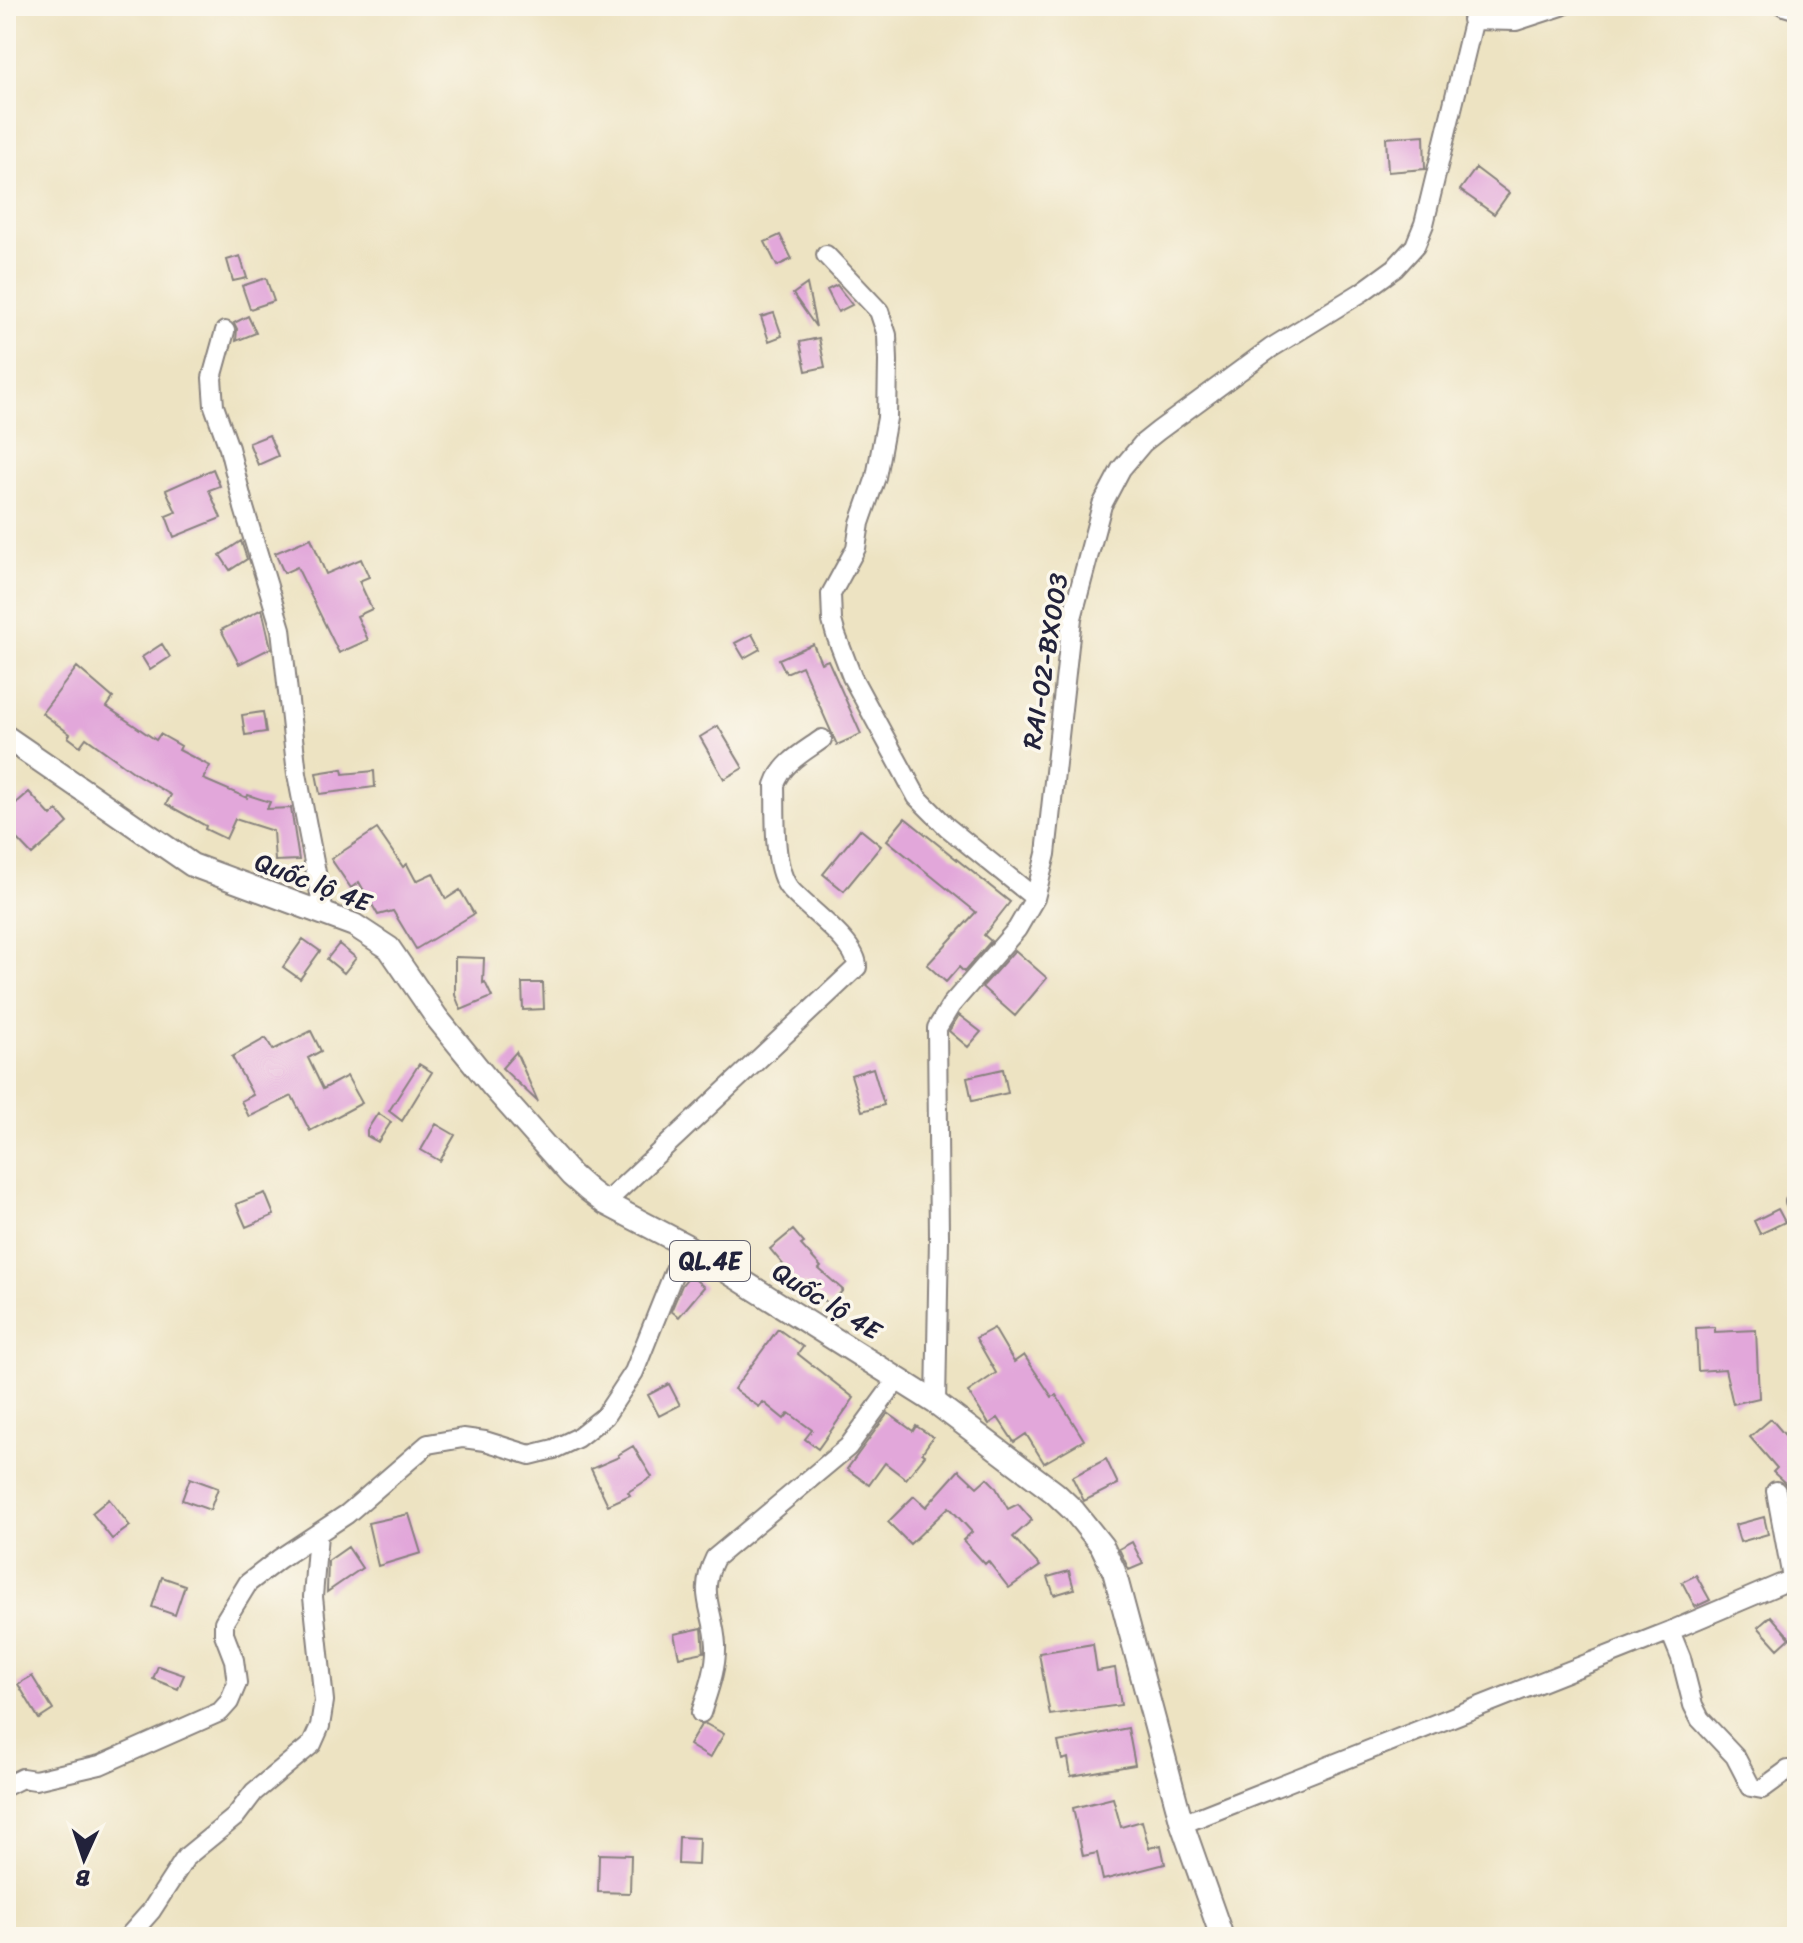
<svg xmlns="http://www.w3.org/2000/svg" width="1803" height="1943" font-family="Sriracha,sans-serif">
<rect width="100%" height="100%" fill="#fbf7ec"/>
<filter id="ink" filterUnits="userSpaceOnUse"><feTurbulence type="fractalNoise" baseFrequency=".0125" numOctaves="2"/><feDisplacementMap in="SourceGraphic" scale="16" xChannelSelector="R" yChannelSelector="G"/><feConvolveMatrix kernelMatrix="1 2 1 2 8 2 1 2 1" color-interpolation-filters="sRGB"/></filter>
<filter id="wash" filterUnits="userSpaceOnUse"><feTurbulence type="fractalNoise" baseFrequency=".006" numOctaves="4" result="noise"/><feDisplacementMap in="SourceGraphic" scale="32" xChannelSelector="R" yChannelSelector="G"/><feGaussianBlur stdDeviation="1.8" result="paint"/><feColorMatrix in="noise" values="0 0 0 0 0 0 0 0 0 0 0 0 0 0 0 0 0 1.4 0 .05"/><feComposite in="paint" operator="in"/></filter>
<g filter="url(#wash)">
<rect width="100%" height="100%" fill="#ede3c2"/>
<g id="blocks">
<path fill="#e2a7da" d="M1424,135L1425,169L1388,172L1386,138Z
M1476,168L1509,193L1494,214L1460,190Z
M780,235L792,259L777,266L765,242Z
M240,256L247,278L233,281L227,260Z
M266,278L274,301L250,309L242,286Z
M807,284L816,327L793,294Z
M837,285L852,305L838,312L827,290Z
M774,313L782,336L769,341L761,317Z
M248,316L256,333L236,341L237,329L234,323Z
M819,338L825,367L806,371L800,342Z
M269,435L278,456L258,465L249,443Z
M213,469L220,486L209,490L221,518L174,537L166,516L176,512L166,490Z
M311,538L326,574L361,559L369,577L359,581L372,609L357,616L368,640L339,653L297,567L284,573L275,553Z
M241,541L247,559L230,570L220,555Z
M262,609L271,648L239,664L221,630Z
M752,634L760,649L744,658L735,643Z
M162,644L170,657L150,670L142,657Z
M813,644L821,663L828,660L861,734L837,745L802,666L786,673L779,659Z
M77,667L113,698L107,707L156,740L160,734L181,746L179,750L210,766L203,779L247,798L248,795L270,802L267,809L291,808L299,860L275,861L273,831L235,819L226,839L205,829L206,826L166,804L171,795L136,774L86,738L80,746L68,737L70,734L42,713Z
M263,712L266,732L245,735L242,715Z
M718,726L743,768L724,779L700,737Z
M342,769L343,774L374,771L375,787L320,794L316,773Z
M29,792L51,816L57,810L68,823L32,855L13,835L6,842V812Z
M905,818L1010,902L984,935L991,941L964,972L959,967L946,982L927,965L976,912L887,840Z
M377,829L403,867L407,864L416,881L433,873L446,899L460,890L474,914L416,949L393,911L378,915L359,882L351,888L331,859Z
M860,829L881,846L844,891L823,874Z
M303,939L320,951L300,979L283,967Z
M339,944L356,958L344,973L327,959Z
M1015,950L1047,978L1015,1016L982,987Z
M455,957L484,958L483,983L485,982L492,997L461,1010L455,995Z
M522,983H543L544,1009L523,1010Z
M959,1015L981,1032L968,1047L949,1031Z
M311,1031L321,1051L308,1058L323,1089L347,1076L362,1103L310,1131L292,1096L249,1117L241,1101L253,1095L232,1057L266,1038L273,1050Z
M516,1052L538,1102L502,1068Z
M419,1064L432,1072L402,1121L389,1111Z
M873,1068L884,1105L862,1111L851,1075Z
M1003,1069L1008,1093L972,1101L967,1077Z
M378,1113L391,1122L378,1142L367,1136V1130Z
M436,1124L455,1135L440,1161L421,1150Z
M265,1193L274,1215L246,1227L236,1204Z
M1778,1209L1785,1222L1760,1234L1754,1221Z
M793,1230L804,1243L801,1245L821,1267L819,1269L843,1290L830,1305L804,1283L801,1286L770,1249Z
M690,1275L704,1287L679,1317L671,1311L682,1285Z
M1715,1327V1332L1756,1330L1759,1398L1733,1404L1725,1369L1698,1371L1696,1328Z
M994,1328L1014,1362L1024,1355L1052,1397L1056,1395L1084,1440L1044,1463L1026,1434L1014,1442L998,1418L989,1424L968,1392L996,1373L976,1338Z
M778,1329L803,1347L798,1354L854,1398L818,1449L805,1439L812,1430L789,1413L784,1419L763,1402L759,1407L734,1389Z
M669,1384L680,1405L659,1416L648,1395Z
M888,1413L913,1431L916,1426L933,1437L922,1453L925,1455L906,1479L885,1463L869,1485L847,1469Z
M1771,1419L1797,1449V1503L1786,1484L1773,1472L1777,1468L1750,1437Z
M633,1446L652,1477L628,1492L630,1495L608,1505L591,1469L619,1457L618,1455Z
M1106,1459L1118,1484L1084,1501L1072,1477Z
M959,1470L977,1487L987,1478L995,1486L1008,1509L1018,1504L1032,1520L1013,1537L1040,1566L1009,1588L988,1561L985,1564L963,1540L972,1532L949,1507L910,1544L888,1522L914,1496L926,1507Z
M190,1478L218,1488L210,1510L182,1500Z
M109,1499L130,1526L112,1539L92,1513Z
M409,1514L421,1553L378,1566L368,1523Z
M1764,1517L1768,1534L1740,1542L1735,1525Z
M1132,1542L1143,1564L1129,1570L1119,1549Z
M348,1547L362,1568L327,1592L328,1561Z
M1069,1571L1074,1589L1054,1595L1048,1577Z
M1696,1575L1710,1600L1695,1607L1682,1582Z
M162,1577L185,1585L175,1615L152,1607Z
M1771,1616L1790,1638L1778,1649L1758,1627Z
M702,1628L704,1652L679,1657L674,1634Z
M1093,1644L1097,1671L1115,1668L1121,1705L1050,1715L1039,1653Z
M158,1666L184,1675L178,1689L153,1679Z
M32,1676L53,1710L39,1719L18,1684Z
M706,1724L724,1734L710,1758L689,1745L701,1725Z
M1128,1728L1135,1765L1071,1776L1068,1758L1062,1760L1058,1742Z
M1113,1798L1121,1827L1142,1821L1149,1848L1161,1845L1165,1864L1103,1880L1097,1853L1083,1856L1073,1808Z
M679,1837L699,1838L698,1865L678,1864Z
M599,1854L631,1855L630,1893L598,1892Z"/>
</g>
</g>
<g filter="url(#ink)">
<use href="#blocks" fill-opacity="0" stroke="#88827e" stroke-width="2"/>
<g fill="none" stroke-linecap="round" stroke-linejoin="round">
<defs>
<path id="minor" d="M1784,6L1797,10
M1472,20L1516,21L1562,6
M826,255L879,311L887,335L888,361L887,418L876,477L860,523L856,548L831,594L832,621L836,635L852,677L917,797L947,827L1035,898
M225,331L212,378L214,406L229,448L244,508L281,629L297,774L324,914
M1795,1202H1797
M605,1203L857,967C858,943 806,908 790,889C772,868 776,813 775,785C782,763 804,752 822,739
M936,1403L939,1237L937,1028L951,1005L1017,929L1035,898L1046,854L1072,618L1102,505L1121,469L1143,443L1158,431L1271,348L1362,292L1395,268L1415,246L1424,224L1477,6
M1776,1491L1792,1578
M1670,1631L1681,1658L1693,1705L1700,1719L1735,1756L1751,1787L1762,1789L1788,1770
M701,1713C708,1691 717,1668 716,1645C714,1609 697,1595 715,1558L848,1447L897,1380
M6,1786L22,1778L35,1780L100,1765L220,1712L229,1702L237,1683L234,1660L224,1634V1622L248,1583L279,1559L347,1514L428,1444L463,1438L485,1441L530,1455L554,1449L577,1438L605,1416L634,1372L685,1245
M1182,1824L1670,1631L1797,1577
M128,1937L151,1911L186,1857L235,1817L254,1792L312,1744L320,1726L324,1701L313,1597L318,1534"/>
<path id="major" d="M6,737L192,865L354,925L389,948L437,1018L494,1088L571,1175L588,1190L605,1203L685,1245L936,1403L1055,1493L1074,1511L1102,1546L1114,1571L1182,1824L1222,1937"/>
</defs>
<use href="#minor" stroke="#88827e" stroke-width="22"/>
<use href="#major" stroke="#88827e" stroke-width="26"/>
<use href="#minor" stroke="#fff" stroke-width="18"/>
<use href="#major" stroke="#fff" stroke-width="22"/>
</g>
</g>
<g text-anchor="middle" stroke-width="7" stroke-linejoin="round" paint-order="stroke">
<rect fill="#fbf7ec" stroke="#636270" stroke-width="2" x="670" y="1241" width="80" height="40" rx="6"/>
<g font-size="24" font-weight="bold" fill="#22223b">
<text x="710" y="1269">QL.4E</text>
</g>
<g font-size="26" fill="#22223b" stroke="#fbf7ec">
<text transform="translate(1045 661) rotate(-81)" y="9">RAI-02-BX003</text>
<text transform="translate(313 882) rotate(21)" y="9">Quốc lộ 4E</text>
<text transform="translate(827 1301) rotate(32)" y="9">Quốc lộ 4E</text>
</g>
</g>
<rect width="1803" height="1943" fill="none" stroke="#fbf7ec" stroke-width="32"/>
<g transform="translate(84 1859) rotate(183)" stroke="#fbf7ec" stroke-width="6" paint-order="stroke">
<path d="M0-6L14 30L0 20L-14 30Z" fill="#22223b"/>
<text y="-12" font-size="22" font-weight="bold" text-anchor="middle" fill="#22223b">B</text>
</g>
</svg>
